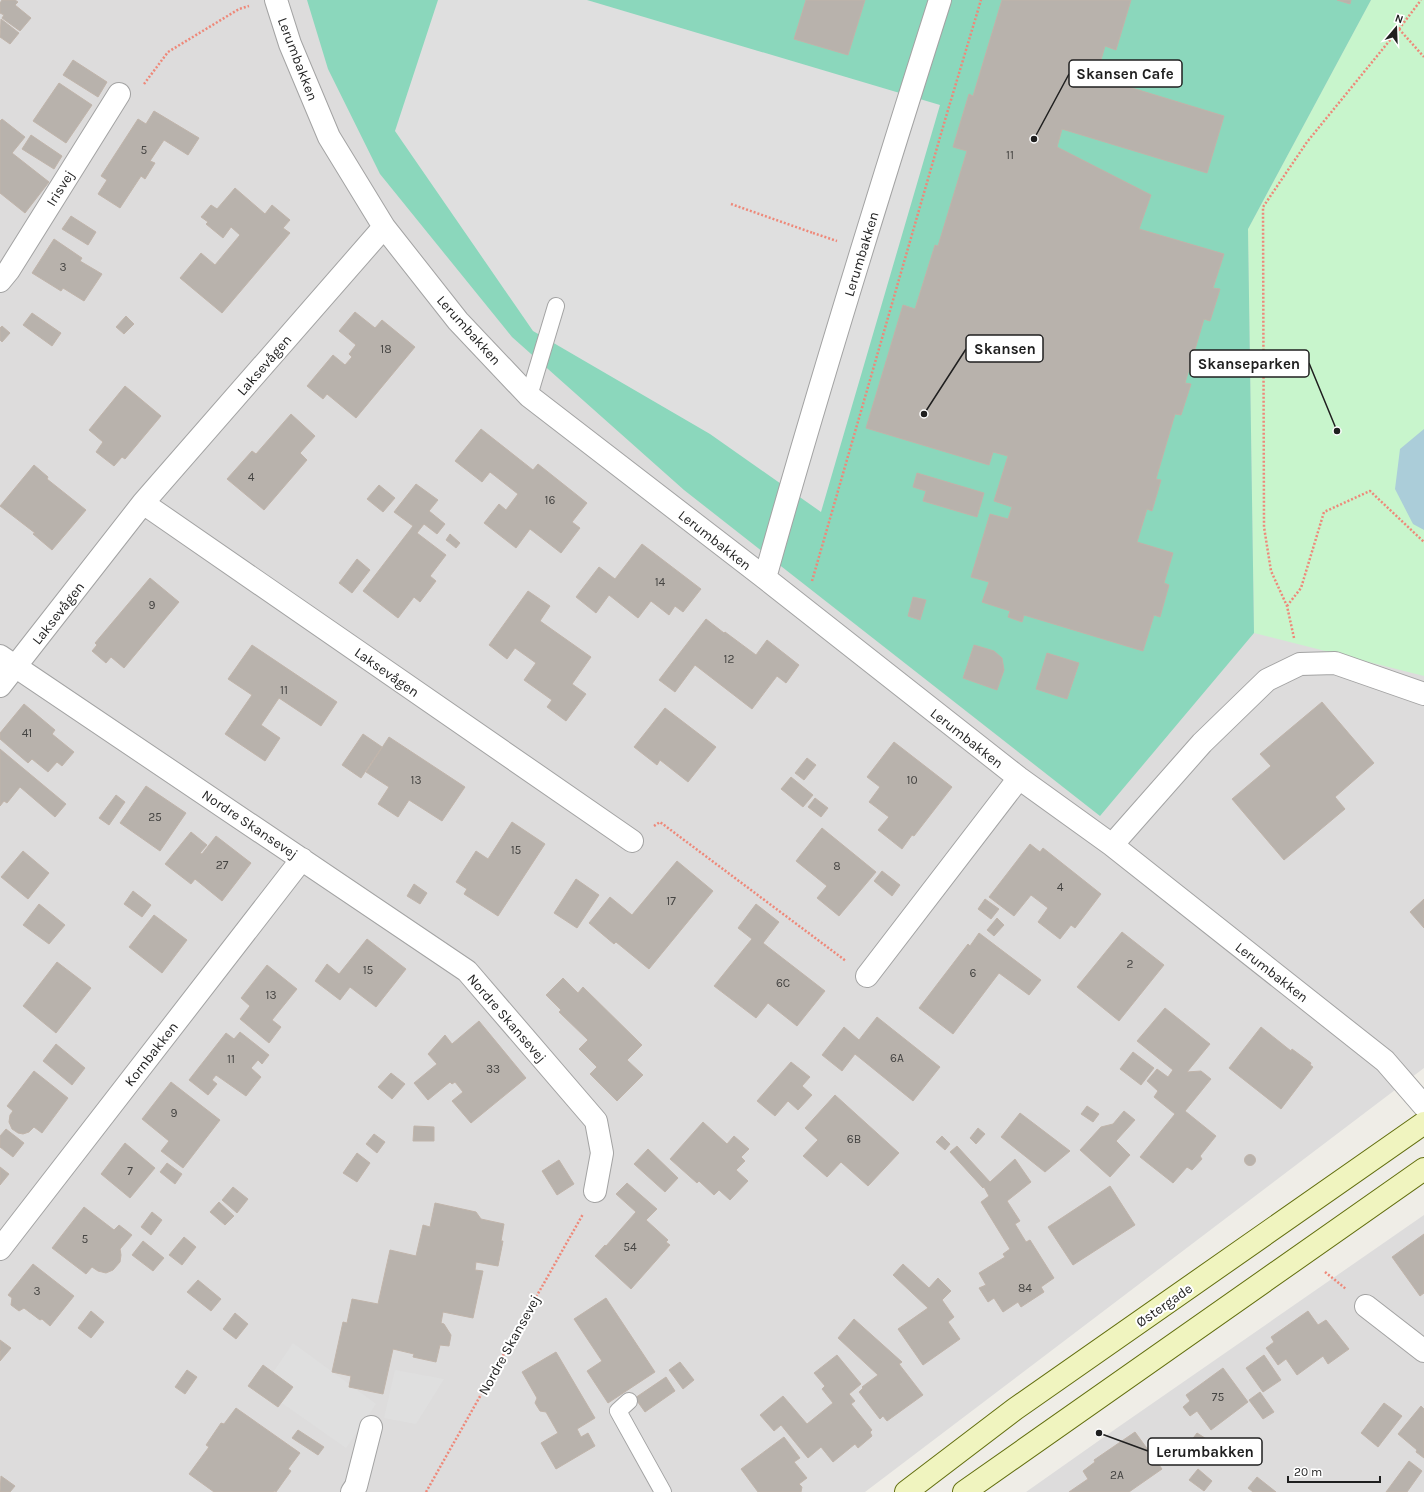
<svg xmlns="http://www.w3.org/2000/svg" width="1424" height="1492" font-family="Karla,sans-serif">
<rect width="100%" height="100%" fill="#efede7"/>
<path fill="#dddcdc" d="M0,0H1424V1068L865,1492H0Z
M1424,1215V1492H1026L1114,1430Z"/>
<path fill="#c8f5cc" d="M1371,0H1424V676L1254,633L1248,229Z"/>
<path fill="#8bd7bc" d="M307,0H1371L1248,229L1254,633L1100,816L684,490L512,337L380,174L328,69Z"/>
<path fill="#dfdfdf" d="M438,0H587L940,105L821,512L710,434L533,331L395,131Z
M293,1343L376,1404L346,1448L262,1389Z
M395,1370L444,1379L416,1424L384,1418Z"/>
<path fill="#abcdd9" d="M1424,429V530L1413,524L1395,489L1400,449Z"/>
<path fill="#b8b2ac" stroke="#c0b4aa" d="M2,0H15L18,2L15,5L31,18L20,31L2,18L4,15L0,13V3Z
M806,0H865L848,55L794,39Z
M1002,0H1131L1116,50L1105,46L1096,77L1224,116L1207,173L1062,129L1057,147L1151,195L1139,229L1224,254L1213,288L1220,289L1210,321L1204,319L1185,383L1191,384L1181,415L1175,414L1156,479L1161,480L1152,511L1147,509L1137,542L1173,553L1164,583L1169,585L1160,617L1154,615L1143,651L1024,615L1022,622L1008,617L1010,611L982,602L989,582L971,577L990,514L1008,519L1012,507L994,501L1008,456L993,452L989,465L866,428L903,305L915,309L935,245L938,246L967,151L953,147L969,94L973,96Z
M1337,0H1351L1350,4Z
M1,19L19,33L10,44L0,37Z
M73,60L107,82L98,97L63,75Z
M59,83L92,105L66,143L33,121Z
M154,111L199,138L188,155L164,140L150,161L155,163L145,179L141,176L120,208L98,194L107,180L101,176L138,119L146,124Z
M2,119L25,137L12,153L49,182L25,213L0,193V121Z
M31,135L62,156L54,169L22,149Z
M235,188L265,214L272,205L290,220L283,228L290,233L222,313L180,278L201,253L215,265L240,235L231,227L223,238L206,224L208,222L201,217L211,205L217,209Z
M71,216L96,232L88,245L62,229Z
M54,239L82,258L80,261L102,274L84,301L63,288L61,291L32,273Z
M355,312L375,328L382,320L415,347L356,418L327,394L323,399L307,386L333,355L345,365L352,357L349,354L356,345L339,331Z
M32,313L61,333L52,346L23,325Z
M126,316L134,324L124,334L116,327Z
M2,326L10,333L2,342L0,340V328Z
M125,386L161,416L125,459L122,457L114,466L96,452L103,442L89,430Z
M291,414L315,436L300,453L307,460L264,510L227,479L252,451L256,454Z
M481,429L533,470L538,464L587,503L572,522L580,528L561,553L530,529L516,548L484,523L499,504L506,510L518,494L490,472L482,482L455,461Z
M34,465L48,477L47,479L86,510L52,550L33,534L35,533L0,506Z
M917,473L984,493L977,517L923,501L926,491L913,487Z
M416,484L438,500L429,511L445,524L437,534L424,524L417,533L446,555L430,576L436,581L420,602L414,597L398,618L363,591L413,526L394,512Z
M379,485L395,498L383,512L367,499Z
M450,534L460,543L456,548L446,540Z
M642,544L701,589L683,612L675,606L669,615L651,601L638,618L609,595L596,613L576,597L599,567L615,579Z
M357,559L370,570L352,593L339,583Z
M150,578L179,602L124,668L111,657L106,663L92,651L97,645L95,643Z
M528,591L550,606L540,621L591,657L572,684L586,694L566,721L547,707L552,700L524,680L536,663L515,648L507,659L489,645Z
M913,597L926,600L920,620L908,616Z
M706,619L724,633L725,632L756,655L767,640L799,665L786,683L777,676L752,709L695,665L675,692L659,680Z
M252,645L337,702L321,726L279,698L261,725L280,738L265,761L225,734L252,695L228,679Z
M974,645L994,651L1002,658L1004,670L997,690L963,678Z
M1047,653L1079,663L1067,699L1036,689Z
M1322,702L1374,763L1335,797L1345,809L1284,860L1232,799L1271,766L1260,754Z
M24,704L55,730L52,734L74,752L62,766L57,762L48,772L32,759L28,763L0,739V733Z
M665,708L716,747L688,782L660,760L657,765L634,747Z
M363,734L382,747L361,778L342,765Z
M389,737L465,787L442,821L409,800L398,817L378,804L389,787L366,772Z
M894,742L952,787L914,836L912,835L902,849L878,830L889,817L869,802L880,787L867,777Z
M0,749L66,804L55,817L20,787L7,803L4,801L0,806Z
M807,758L816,765L804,780L795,773Z
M791,777L813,795L803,807L781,789Z
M146,786L186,813L160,851L120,823Z
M116,795L125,802L109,825L99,818Z
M815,798L828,808L821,817L808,807Z
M512,822L545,844L498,916L464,894L467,889L456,882L476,851L488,859Z
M822,828L876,872L839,916L817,898L827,886L796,861Z
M191,832L207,845L200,853L202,854L216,836L251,863L222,901L195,879L191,884L165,864Z
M1030,844L1040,852L1043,848L1101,894L1075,928L1071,925L1060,939L1038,922L1048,908L1031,895L1014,916L989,897Z
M23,851L49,873L28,899L1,877Z
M677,861L713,891L649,969L616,942L614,944L589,923L610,897L632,915Z
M882,871L900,885L892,896L874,881Z
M576,879L599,895L577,928L554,913Z
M414,884L427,893L420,904L407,896Z
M133,891L151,905L142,917L124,904Z
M985,899L999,909L991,919L978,909Z
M1424,899V928L1410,912Z
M39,904L65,925L49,944L23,925Z
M756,904L779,922L763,943L825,991L797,1026L768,1003L756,1018L714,986L752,939L738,928Z
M154,915L187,940L162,973L129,947Z
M997,918L1004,925L994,936L987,930Z
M1122,932L1164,965L1119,1021L1077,987Z
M979,933L1041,980L1029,995L999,973L953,1034L919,1008L968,944L970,946Z
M367,939L406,969L376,1007L350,987L340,1000L315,981L327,964L339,974Z
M57,962L91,988L56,1033L23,1006Z
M267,965L297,989L272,1020L281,1027L269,1043L240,1019L250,1006L241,998Z
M563,978L578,993L583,987L642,1045L627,1060L643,1075L617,1101L590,1074L597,1067L579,1049L588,1040L559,1012L561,1010L546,995Z
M1165,1008L1210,1044L1187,1072L1201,1071L1211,1079L1185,1111L1216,1136L1200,1156L1202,1159L1192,1170L1187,1167L1173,1183L1140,1157L1175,1114L1154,1097L1158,1091L1147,1081L1157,1069L1168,1077L1173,1070L1137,1041Z
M877,1017L940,1067L913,1101L855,1054L842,1071L822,1055L844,1027L859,1040Z
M479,1021L526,1078L471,1123L452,1101L463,1092L455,1082L452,1084L450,1082L428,1100L414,1083L437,1064L428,1054L445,1035L452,1044Z
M1261,1027L1291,1051L1292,1049L1311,1063L1310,1065L1313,1067L1281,1109L1229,1068Z
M240,1032L269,1055L262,1064L258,1060L251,1068L261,1077L246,1096L216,1075L212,1080L217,1084L208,1095L189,1080L226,1033L234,1039Z
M56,1044L85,1068L72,1085L43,1061Z
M1133,1052L1154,1068L1141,1085L1120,1069Z
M791,1062L810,1077L802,1086L812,1095L798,1110L788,1101L775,1116L757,1101Z
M34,1071L68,1098L42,1133L34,1127L29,1132L23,1134L18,1133L12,1129L9,1122L10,1115L13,1111L7,1106Z
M391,1073L405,1084L392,1099L378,1087Z
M171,1082L220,1120L183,1168L161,1151L169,1141L142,1119Z
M835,1095L899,1153L868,1186L841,1162L827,1177L803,1156L818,1140L805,1128Z
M1087,1106L1099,1114L1093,1122L1081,1114Z
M1124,1111L1135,1120L1116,1141L1130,1155L1110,1177L1080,1150L1101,1127L1113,1124Z
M1020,1113L1070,1151L1045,1172L1001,1137Z
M703,1122L727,1144L734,1136L749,1149L741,1157L745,1161L736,1170L748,1181L730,1200L719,1190L714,1195L699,1181L697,1183L670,1159Z
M414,1126L434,1127V1141H413Z
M978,1128L985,1134L976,1144L970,1138Z
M6,1129L24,1143L13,1157L0,1147V1136Z
M374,1134L385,1142L377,1153L366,1144Z
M942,1136L950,1144L945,1150L936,1142Z
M125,1143L155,1168L130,1198L101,1174Z
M957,1146L990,1182L1015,1159L1031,1182L1007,1201L1020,1221L1015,1224L1026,1242L1030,1240L1054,1278L1041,1287L1044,1292L1021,1307L1018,1302L1003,1312L994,1298L988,1302L979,1288L986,1285L979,1273L1005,1257L1003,1254L1010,1249L981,1202L989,1196L984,1187L983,1188L950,1152Z
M648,1149L678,1178L665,1192L634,1164Z
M357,1153L370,1163L357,1182L343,1173Z
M1244.5 1160a5.5 5.5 0 1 1 11 0a5.5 5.5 0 1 1-11 0Z
M559,1160L574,1184L557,1195L542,1171Z
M167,1163L182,1174L175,1184L160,1172Z
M0,1167L9,1174L0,1185Z
M627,1183L657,1209L646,1220L668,1240L666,1242L670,1245L631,1289L595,1256L605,1245L606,1246L636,1212L616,1194Z
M1110,1186L1135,1225L1073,1265L1048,1227Z
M233,1187L248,1199L237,1213L222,1200Z
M219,1202L234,1216L225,1225L210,1212Z
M435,1203L476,1212L481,1219L504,1224L501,1241H503L498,1266L476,1262L475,1270L483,1271L473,1318L443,1312L441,1323L444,1324L451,1335L449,1346L440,1345L436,1362L413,1357L414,1354L393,1349L383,1394L349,1387L351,1376L332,1372L343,1322L347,1323L352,1299L378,1304L390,1250L416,1256L423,1225L430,1227Z
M84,1207L114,1230L119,1225L132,1235L120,1249L121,1255L120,1262L113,1270L106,1273L98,1271L92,1267L86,1274L52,1248Z
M152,1212L162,1220L151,1235L141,1227Z
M1424,1234V1293L1420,1296L1392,1257Z
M184,1237L196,1247L182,1265L169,1255Z
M143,1241L164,1258L153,1271L132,1255Z
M33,1264L74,1296L50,1326L42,1319L40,1320L24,1308L19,1311L11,1305L12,1298L8,1295Z
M903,1264L929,1288L938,1278L951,1291L942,1300L954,1317L948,1322L960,1339L923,1365L898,1329L928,1308L893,1275Z
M198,1280L221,1299L211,1311L187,1292Z
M606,1298L655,1372L608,1403L587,1371L602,1361L574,1319Z
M91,1311L104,1322L91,1338L78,1328Z
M1308,1311L1318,1325L1326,1320L1349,1349L1328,1364L1323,1356L1297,1375L1286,1359L1278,1365L1266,1348L1274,1342L1271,1337Z
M235,1313L248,1324L236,1339L223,1329Z
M854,1319L902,1362L899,1364L923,1395L887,1421L883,1416L880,1419L859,1392L863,1388L862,1387L878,1375L838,1338Z
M0,1340L11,1348L0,1361Z
M556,1352L595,1418L577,1429L581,1437L588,1433L595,1446L556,1469L541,1443L558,1433L546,1412L540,1411L535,1403L537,1398L522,1372Z
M837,1355L861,1384L849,1394L855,1401L851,1404L872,1430L870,1432L872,1436L858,1448L855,1444L833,1462L821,1447L808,1458L781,1425L774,1431L760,1415L783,1396L807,1424L833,1403L822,1389L825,1386L814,1373Z
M1264,1355L1281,1380L1263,1392L1246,1368Z
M680,1362L694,1380L683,1389L669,1370Z
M263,1365L293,1387L278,1407L248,1386Z
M1223,1368L1248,1402L1211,1430L1197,1411L1190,1416L1183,1407L1190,1401L1186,1395Z
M187,1370L197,1377L185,1394L175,1387Z
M666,1377L675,1391L645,1412L635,1398Z
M1260,1392L1274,1412L1263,1419L1249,1400Z
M1384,1403L1402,1416L1378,1447L1361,1433Z
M1421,1406L1424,1409V1458L1416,1452L1417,1450L1398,1434Z
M236,1408L300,1453L288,1469L291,1471L276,1492L274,1491L273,1492H214L189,1474L209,1447L206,1445L221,1423L224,1424Z
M298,1430L324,1447L318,1455L292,1438Z
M1135,1432L1162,1469L1129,1492H1069L1088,1479L1083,1471L1095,1462L1094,1460Z
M1197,1433L1208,1440L1199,1452L1188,1445Z
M784,1437L800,1458L794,1462L807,1478L799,1484L802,1487L801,1492H758L741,1469Z
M1409,1461L1422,1471L1407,1492H1386Z
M1198,1469L1212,1481L1204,1491L1189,1480Z
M1,1476L15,1486L10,1492H0Z
M1257,1477L1276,1492H1253L1248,1488Z"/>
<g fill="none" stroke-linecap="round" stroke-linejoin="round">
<defs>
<path id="lane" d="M529,396L556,306
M629,1401L618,1411L663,1492"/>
<path id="street" d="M276,0L290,44L329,137L384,227L458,321L529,396L765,578L1019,778L1112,845L1385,1061L1424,1106
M0,281L9,270L119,94
M143,503L632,841
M765,578C819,384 879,192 940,0
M0,656L467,971L596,1121L602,1153L595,1191
M0,686L143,503L384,227
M1112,845L1202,743L1267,680L1300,664L1335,663L1424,694
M867,976L1019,778
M0,1249L302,859
M1366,1306L1424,1351
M352,1492L356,1486L371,1427"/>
<path id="secondary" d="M906,1492L1015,1409L1424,1123
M964,1492L1424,1169"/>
</defs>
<use href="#lane" stroke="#a3a3a3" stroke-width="18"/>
<use href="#street" stroke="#a3a3a3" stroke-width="24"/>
<use href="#secondary" stroke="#626e0e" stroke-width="24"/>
<path stroke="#ee8879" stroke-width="2.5" stroke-dasharray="2 2" stroke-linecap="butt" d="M1399,29L1424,57
M144,84L168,52L239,9L249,6
M731,204L813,233
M813,233L837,241
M812,581L945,120L981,0
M1287,606L1301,588L1324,512L1370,491L1424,542
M1294,638L1287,606L1271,571L1264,527L1263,207L1307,142L1399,29L1421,0
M654,826L660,822L846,961
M1325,1272L1346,1289
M426,1492L583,1214"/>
<use href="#lane" stroke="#fff" stroke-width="16"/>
<use href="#street" stroke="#fff" stroke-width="22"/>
<use href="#secondary" stroke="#f0f4bf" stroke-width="22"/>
</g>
<g text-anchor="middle" stroke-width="4" stroke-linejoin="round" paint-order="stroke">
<g font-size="12" fill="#454442">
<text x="144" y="154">5</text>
<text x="1010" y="159">11</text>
<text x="63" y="271">3</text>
<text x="386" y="353">18</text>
<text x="251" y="481">4</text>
<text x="550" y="504">16</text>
<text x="660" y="586">14</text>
<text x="152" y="609">9</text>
<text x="729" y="663">12</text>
<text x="284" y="694">11</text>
<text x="27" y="737">41</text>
<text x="416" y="784">13</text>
<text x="912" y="784">10</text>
<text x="155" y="821">25</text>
<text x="516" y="854">15</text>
<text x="222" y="869">27</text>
<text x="837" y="870">8</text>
<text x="1060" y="891">4</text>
<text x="671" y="905">17</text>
<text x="1130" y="968">2</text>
<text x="368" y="974">15</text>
<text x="973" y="977">6</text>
<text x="783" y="987">6C</text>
<text x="271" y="999">13</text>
<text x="897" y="1062">6A</text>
<text x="231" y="1063">11</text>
<text x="493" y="1073">33</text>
<text x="174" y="1117">9</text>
<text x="854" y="1143">6B</text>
<text x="130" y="1175">7</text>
<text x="85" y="1243">5</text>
<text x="630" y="1251">54</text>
<text x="1025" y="1292">84</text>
<text x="37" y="1295">3</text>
<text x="1218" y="1401">75</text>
<text x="1117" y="1479">2A</text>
</g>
<g font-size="14" fill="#1f1f1f" stroke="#fff">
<text transform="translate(298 59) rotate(69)" y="5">Lerumbakken</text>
<text transform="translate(60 188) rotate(-58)" y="5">Irisvej</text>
<text transform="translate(861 254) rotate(-73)" y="5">Lerumbakken</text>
<text transform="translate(469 330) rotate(48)" y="5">Lerumbakken</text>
<text transform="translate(264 365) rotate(-49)" y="5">Laksevågen</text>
<text transform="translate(715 540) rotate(38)" y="5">Lerumbakken</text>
<text transform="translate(58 613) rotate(-52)" y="5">Laksevågen</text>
<text transform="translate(387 672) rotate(35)" y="5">Laksevågen</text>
<text transform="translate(967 738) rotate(38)" y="5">Lerumbakken</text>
<text transform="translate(250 824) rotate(34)" y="5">Nordre Skansevej</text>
<text transform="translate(1272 972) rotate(38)" y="5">Lerumbakken</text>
<text transform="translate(507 1018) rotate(49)" y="5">Nordre Skansevej</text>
<text transform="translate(151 1054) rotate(-52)" y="5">Kornbakken</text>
<text transform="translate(1164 1305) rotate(-35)" y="5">Østergade</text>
<text transform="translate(509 1345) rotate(-61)" y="5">Nordre Skansevej</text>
</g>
</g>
<path fill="none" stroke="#1f1f1f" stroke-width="1.5" d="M1034 139L1069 74M924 414L966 349M1337 431L1309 363M1099 1433L1148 1451"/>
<g fill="#1f1f1f" stroke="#fff" stroke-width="1.5">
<circle cx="1034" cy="139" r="4"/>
<circle cx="924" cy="414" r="4"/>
<circle cx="1337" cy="431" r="4"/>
<circle cx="1099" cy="1433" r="4"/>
</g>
<g fill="#fff" stroke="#1f1f1f" stroke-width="1.5">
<rect x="1069" y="60" width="113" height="27" rx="4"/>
<rect x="966" y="335" width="77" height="27" rx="4"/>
<rect x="1190" y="350" width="119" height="27" rx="4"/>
<rect x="1148" y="1438" width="114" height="27" rx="4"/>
</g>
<g font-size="15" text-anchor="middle" font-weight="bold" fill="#1f1f1f">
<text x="1125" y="79">Skansen Cafe</text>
<text x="1005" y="354">Skansen</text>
<text x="1249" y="369">Skanseparken</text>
<text x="1205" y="1457">Lerumbakken</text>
</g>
<g transform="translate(1396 28) rotate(19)" stroke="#ffffff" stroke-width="3" paint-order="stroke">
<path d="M0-3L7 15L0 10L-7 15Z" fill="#1f1f1f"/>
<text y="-6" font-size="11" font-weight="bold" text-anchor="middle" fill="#1f1f1f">N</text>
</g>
<path d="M1288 1476v6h92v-6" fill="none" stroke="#1f1f1f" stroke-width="2"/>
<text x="1294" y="1476" font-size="12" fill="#1f1f1f" stroke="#ffffff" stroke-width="3" paint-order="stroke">20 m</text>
</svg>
